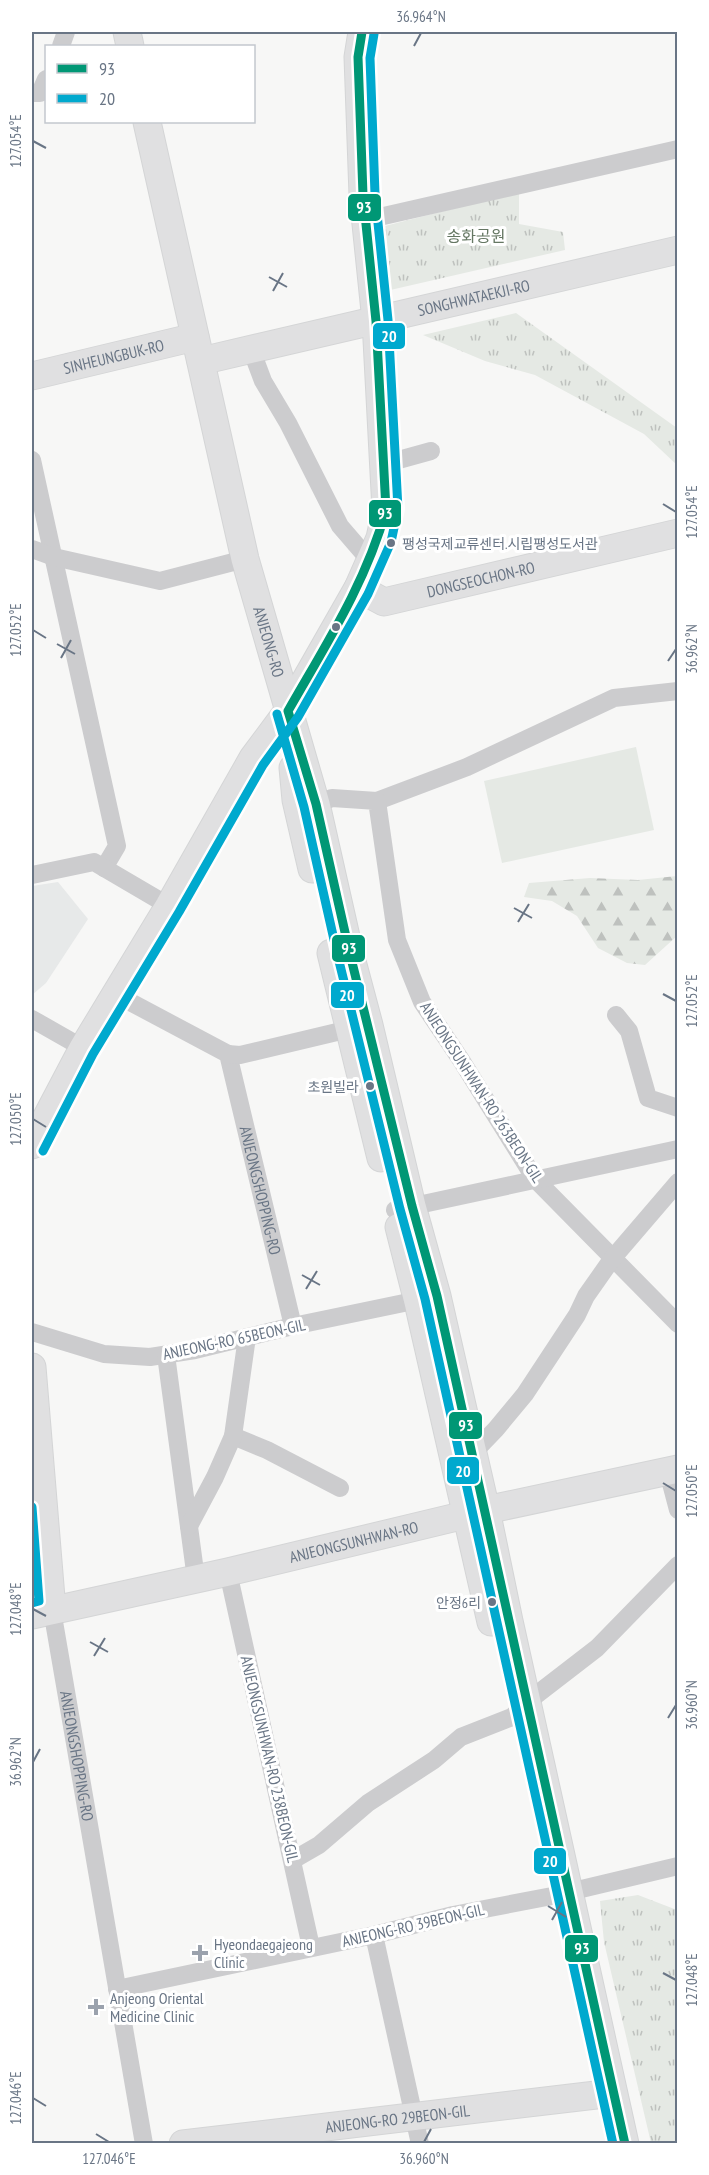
<svg xmlns="http://www.w3.org/2000/svg" width="709" height="2175" font-family="'PT Sans Narrow','Noto Sans KR',sans-serif">
<defs>
<pattern id="forest-firs" width="22" height="20" patternUnits="userSpaceOnUse" patternTransform="scale(1.5)"><rect width="22" height="20" fill="#e5e9e4"/><path d="M5 1l3.5 6h-7zM16 11l3.5 6h-7z" fill="#bec1be"/></pattern>
<pattern id="park-tufts" width="24" height="20" patternUnits="userSpaceOnUse" patternTransform="scale(1.5)"><rect width="24" height="20" fill="#e5e9e4"/><path d="M3 7l-1-3M5 7V3M7 7l1-3M15 17l-1-3M17 17v-4M19 17l1-3" fill="none" stroke="#bec1be"/></pattern>
</defs>
<rect width="100%" height="100%" fill="#f7f7f6"/>
<path fill="#e7e9e9" d="M58,882L88,919L46,983L32,995V886Z"/>
<path fill="#e5e9e4" d="M636,747L654,830L502,863L484,781Z"/>
<path fill="url(#forest-firs)" d="M677,876V936L645,965L627,963L598,948L577,916L552,901L524,897L529,883L590,878L638,880Z"/>
<path fill="url(#park-tufts)" d="M519,192V224L563,232L565,250L386,291L377,228Z
M516,313L677,428V465L644,434L535,375L485,361L423,335Z
M638,1895L677,1910V2143H651L604,1942L600,1901Z"/>
<g fill="none" stroke-linecap="round" stroke-linejoin="round">
<defs>
<g id="secondary">
<path d="M127,32L130,46"/>
<path id="s3" d="M147,122L245,559L316,804L349,950L369,1025L412,1206L437,1296L486,1510L509,1621L625,2144"/>
<path id="s4" d="M201,361L678,250"/>
<path id="s5" d="M32,376L195,337"/>
<path id="s6" d="M358,588L384,602L678,533"/>
<path d="M293,768L296,800L312,869"/>
<path d="M331,953L381,1158"/>
<path d="M32,1145L83,1048L169,906L253,758L288,711L358,588L380,538L386,510L376,321L363,195L358,57L362,32"/>
<path d="M399,1227L418,1302L491,1622"/>
<path d="M32,1367L52,1610"/>
<path id="s7" d="M32,1615L228,1572L486,1510L678,1469"/>
<path id="s8" d="M183,2144L613,2093"/>
</g>
</defs>
<use href="#secondary" stroke="#d4d5d6" stroke-width="29"/>
<g stroke="#ccccce" stroke-width="18">
<path d="M61,46L66,32"/>
<path d="M32,93H40L46,79"/>
<path d="M366,220L678,149"/>
<path d="M251,349L263,381L288,423L340,526L371,562"/>
<path d="M32,460L117,846L104,868"/>
<path d="M384,464L431,451"/>
<path d="M32,549L54,557L160,581L245,559"/>
<path d="M377,801L467,767L614,698L678,691"/>
<path d="M316,804L332,798L377,801L397,940L422,1002L461,1060L535,1179L678,1324"/>
<path d="M32,875L94,862L169,906"/>
<path id="s1" d="M117,995L228,1054L293,1326"/>
<path d="M616,1015L629,1031L648,1098L678,1108"/>
<path d="M32,1019L83,1048"/>
<path d="M228,1054L240,1055L358,1027"/>
<path d="M395,1210L678,1149"/>
<path d="M32,1332L104,1354L150,1357L195,1350L293,1326L428,1298"/>
<path d="M166,1355L196,1579"/>
<path d="M233,1436L267,1450L340,1488"/>
<path d="M467,1456L472,1454L496,1429L525,1394L577,1315L586,1296L612,1259L678,1182"/>
<path d="M668,1472L678,1510"/>
<path d="M189,1526L215,1477L233,1436L247,1337"/>
<path d="M228,1572L311,1947"/>
<path id="s2" d="M52,1610L144,2144"/>
<path d="M293,1860L319,1845L368,1803L434,1760L461,1737L512,1717L527,1702L597,1648L678,1565"/>
<path d="M374,1935L420,2144"/>
<path d="M117,1989L374,1935L453,1915L552,1896L678,1866"/>
</g>
<use href="#secondary" stroke="#e0e0e1" stroke-width="27"/>
<defs>
<path id="bus-1" d="M288,711L316,804L349,950L412,1206L437,1296L625,2144
M288,711C325,646 366,583 386,510L376,321L363,195L358,57L362,32"/>
<path id="bus-2" d="M277,714L304,807L337,953L400,1209L425,1299L613,2144
M43,1151L93,1054L179,912L263,765L298,717L368,594L391,542L398,509L388,320L375,194L370,58L374,34
M32,1507L39,1601L32,1603"/>
</defs>
<use href="#bus-1" stroke="#fff" stroke-width="14"/>
<use href="#bus-2" stroke="#fff" stroke-width="14"/>
<use href="#bus-1" stroke="#009775" stroke-width="9"/>
<use href="#bus-2" stroke="#00a9ce" stroke-width="9"/>
</g>
<path fill="none" stroke="#697585" stroke-width="2" d="M414,46L421,33M33,141L46,148M269,277L287,287M273,291L283,273M663,504L676,512M33,630L46,638M57,644L75,654M61,658L71,640M668,661L676,649M514,908L532,918M518,922L529,904M663,994L676,1001M33,1119L46,1127M302,1275L320,1285M306,1289L317,1271M663,1483L676,1491M33,1609L46,1616M90,1642L108,1652M94,1656L105,1638M668,1718L676,1705M33,1762L40,1749M548,1906L566,1917M552,1920L562,1902M663,1973L676,1980M33,2098L46,2106M96,2134L109,2142M424,2142L431,2129"/>
<g fill="#697585" stroke="#fff" stroke-width="2">
<circle cx="391" cy="543" r="5"/>
<circle cx="336" cy="627" r="5"/>
<circle cx="370" cy="1086" r="5"/>
<circle cx="492" cy="1602" r="5"/>
</g>
<g fill="#9ba2ad" stroke="#fff" stroke-width="2">
<path d="M197 1944h6v6h6v6h-6v6h-6v-6h-6v-6h6z"/>
<path d="M93 1998h6v6h6v6h-6v6h-6v-6h-6v-6h6z"/>
</g>
<g text-anchor="middle" stroke-width="6" stroke-linejoin="round" paint-order="stroke">
<g font-size="14" fill="#697585" stroke="#fff" text-anchor="end">
<text x="402" y="549" text-anchor="start">팽성국제교류센터.시립팽성도서관</text>
<text x="359" y="1092">초원빌라</text>
<text x="481" y="1608">안정6리</text>
</g>
<g font-size="16" fill="#657763" stroke="#fff">
<text x="476" y="242">송화공원</text>
</g>
<g font-size="16" fill="#697585" stroke="#fff">
<text dy="6" stroke="none"><textPath href="#s4" startOffset="280">SONGHWATAEKJI-RO</textPath></text>
<text dy="6" stroke="none"><textPath href="#s5" startOffset="84">SINHEUNGBUK-RO</textPath></text>
<text dy="6" stroke="none"><textPath href="#s6" startOffset="129">DONGSEOCHON-RO</textPath></text>
<text dy="6" stroke="none"><textPath href="#s3" startOffset="534">ANJEONG-RO</textPath></text>
<text transform="translate(482 1092) rotate(57)" y="6">ANJEONGSUNHWAN-RO 263BEON-GIL</text>
<text dy="6" stroke="none"><textPath href="#s1" startOffset="266">ANJEONGSHOPPING-RO</textPath></text>
<text transform="translate(234 1339) rotate(-12)" y="6">ANJEONG-RO 65BEON-GIL</text>
<text dy="6" stroke="none"><textPath href="#s7" startOffset="330">ANJEONGSUNHWAN-RO</textPath></text>
<text dy="6" stroke="none"><textPath href="#s2" startOffset="148">ANJEONGSHOPPING-RO</textPath></text>
<text transform="translate(270 1759) rotate(77)" y="6">ANJEONGSUNHWAN-RO 238BEON-GIL</text>
<text transform="translate(413 1925) rotate(-13)" y="6">ANJEONG-RO 39BEON-GIL</text>
<text dy="6" stroke="none"><textPath href="#s8" startOffset="216">ANJEONG-RO 29BEON-GIL</textPath></text>
</g>
<g font-size="16" fill="#697585" stroke="#fff" text-anchor="start">
<text x="214" y="1950">Hyeondaegajeong<tspan x="214" dy="18">Clinic</tspan></text>
<text x="110" y="2004">Anjeong Oriental<tspan x="110" dy="18">Medicine Clinic</tspan></text>
</g>
</g>
<g stroke="#fff" stroke-width="2">
<rect x="347" y="193" width="35" height="29" rx="6" fill="#009775"/>
<rect x="372" y="322" width="34" height="28" rx="6" fill="#00a9ce"/>
<rect x="368" y="499" width="34" height="29" rx="6" fill="#009775"/>
<rect x="331" y="934" width="35" height="29" rx="6" fill="#009775"/>
<rect x="330" y="981" width="35" height="28" rx="6" fill="#00a9ce"/>
<rect x="448" y="1411" width="35" height="29" rx="6" fill="#009775"/>
<rect x="446" y="1456" width="34" height="29" rx="6" fill="#00a9ce"/>
<rect x="533" y="1847" width="34" height="28" rx="6" fill="#00a9ce"/>
<rect x="564" y="1934" width="35" height="29" rx="6" fill="#009775"/>
</g>
<g font-size="16" text-anchor="middle" font-weight="bold" fill="#fff">
<text x="364" y="213">93</text>
<text x="389" y="342">20</text>
<text x="385" y="519">93</text>
<text x="349" y="954">93</text>
<text x="347" y="1001">20</text>
<text x="466" y="1431">93</text>
<text x="463" y="1477">20</text>
<text x="550" y="1867">20</text>
<text x="582" y="1954">93</text>
</g>
<rect width="709" height="2175" fill="none" stroke="#ffffff" stroke-width="66"/>
<rect x="45" y="45" width="210" height="78" fill="#ffffff" stroke="#c3c8ce" stroke-width="1.5"/>
<rect x="57" y="64" width="30" height="9" fill="#009775" stroke="#c3c8ce" stroke-width="1.5"/>
<text x="99" y="75" font-size="18" fill="#697585">93</text>
<rect x="57" y="94" width="30" height="9" fill="#00a9ce" stroke="#c3c8ce" stroke-width="1.5"/>
<text x="99" y="105" font-size="18" fill="#697585">20</text>
<rect x="33" y="33" width="643" height="2109" fill="none" stroke="#697585" stroke-width="2"/>
<g font-size="15" text-anchor="middle" fill="#697585">
<text x="421" y="22">36.964°N</text>
<text transform="translate(16 141) rotate(-90)" y="5">127.054°E</text>
<text transform="translate(692 512) rotate(-90)" y="5">127.054°E</text>
<text transform="translate(16 630) rotate(-90)" y="5">127.052°E</text>
<text transform="translate(692 649) rotate(-90)" y="5">36.962°N</text>
<text transform="translate(692 1001) rotate(-90)" y="5">127.052°E</text>
<text transform="translate(16 1119) rotate(-90)" y="5">127.050°E</text>
<text transform="translate(692 1491) rotate(-90)" y="5">127.050°E</text>
<text transform="translate(16 1609) rotate(-90)" y="5">127.048°E</text>
<text transform="translate(692 1705) rotate(-90)" y="5">36.960°N</text>
<text transform="translate(16 1762) rotate(-90)" y="5">36.962°N</text>
<text transform="translate(692 1980) rotate(-90)" y="5">127.048°E</text>
<text transform="translate(16 2098) rotate(-90)" y="5">127.046°E</text>
<text x="109" y="2164">127.046°E</text>
<text x="424" y="2164">36.960°N</text>
</g>
</svg>
